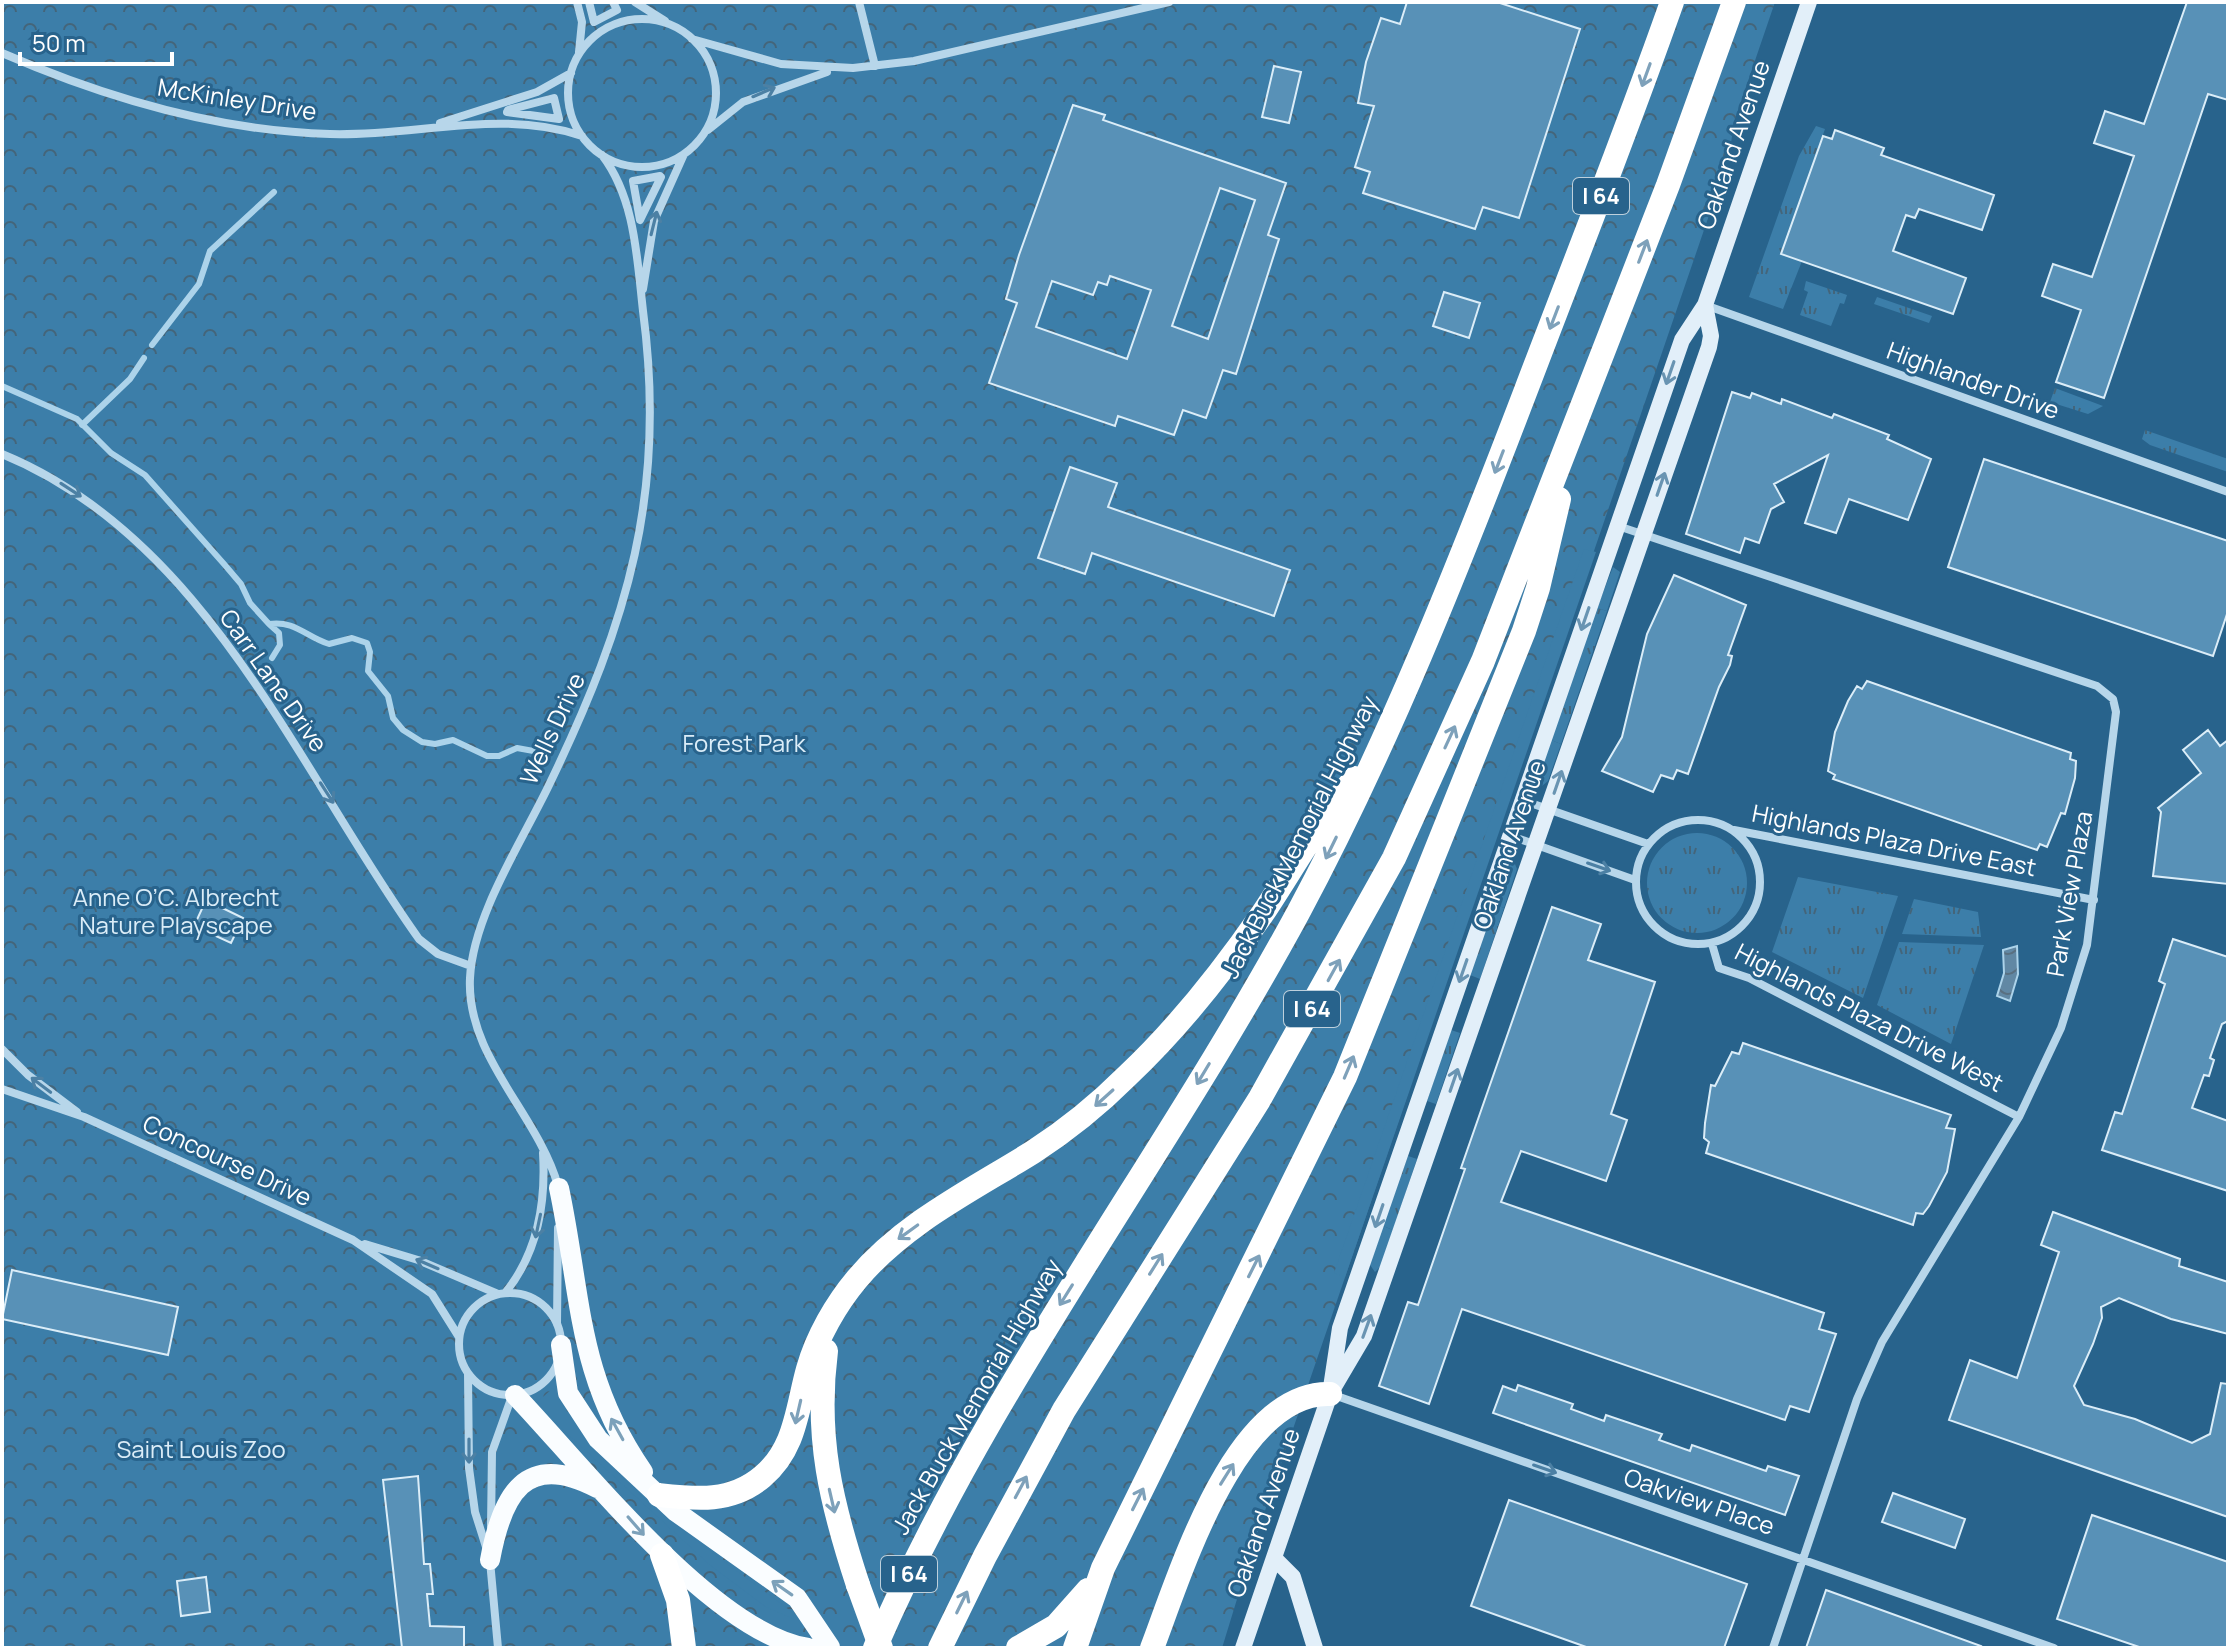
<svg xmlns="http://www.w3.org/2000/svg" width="2230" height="1650" font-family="Manrope,sans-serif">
<defs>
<pattern id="grass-tufts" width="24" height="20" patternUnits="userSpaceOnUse" patternTransform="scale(2)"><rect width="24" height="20" fill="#3c7ea9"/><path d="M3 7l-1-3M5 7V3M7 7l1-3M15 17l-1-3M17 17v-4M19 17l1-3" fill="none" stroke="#44657a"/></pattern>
<pattern id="park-crowns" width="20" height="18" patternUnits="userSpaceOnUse" patternTransform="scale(2)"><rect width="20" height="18" fill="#3c7ea9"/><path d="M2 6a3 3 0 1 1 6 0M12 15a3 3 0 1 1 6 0" fill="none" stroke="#44657a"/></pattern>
<pattern id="water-waves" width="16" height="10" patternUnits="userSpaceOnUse" patternTransform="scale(2)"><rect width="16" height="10" fill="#6188a4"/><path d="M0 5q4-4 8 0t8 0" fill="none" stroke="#597081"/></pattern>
</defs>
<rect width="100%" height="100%" fill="#28638c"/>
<path fill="url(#grass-tufts)" d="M1816,126L1825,129L1781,254L1802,261L1783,309L1749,297L1799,156Z
M1806,281L1847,295L1844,304L1840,303L1831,326L1800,315L1808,292L1804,290Z
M1877,297L1932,316L1929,323L1874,304Z
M2055,388L2103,406L2088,414L2050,402Z
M2145,430L2228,459V472L2150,445L2142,439Z
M1597,608L1607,611L1561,744L1551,740Z
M1647 883a50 50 0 1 1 100 0a50 50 0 1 1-100 0Z
M1798,877L1898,896L1863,998L1772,952Z
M1914,899L1978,912L1981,937L1902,934Z
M1494,904L1504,908L1480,979L1470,975Z
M1899,942L1984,945L1951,1044L1877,1005Z
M1451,1030L1460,1033L1436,1104L1427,1101Z
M1408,1156L1417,1159L1393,1230L1383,1226Z"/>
<path fill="url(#park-crowns)" d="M2,2H1775L1734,122L1729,157L1257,1534L1222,1648H2Z"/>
<path fill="#3c7ea9" d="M1584,549L1596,552L1345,1277L1334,1273Z
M1613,567L1620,572L1607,611L1597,608Z
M1551,740L1561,744L1548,781L1542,786L1537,782Z
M1510,864H1515L1517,869L1504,908L1494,904Z
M1383,1226L1393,1230L1380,1267L1375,1272L1370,1265Z
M553,1388C608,1487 705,1545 792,1612L794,1619L766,1607L710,1565L535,1404Z"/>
<path fill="url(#water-waves)" stroke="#acd3ea" stroke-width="2" d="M2017,946L2018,974L2010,1001L1997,996L2004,973L2003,950Z"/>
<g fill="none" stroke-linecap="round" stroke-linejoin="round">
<path stroke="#acd3ea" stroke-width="6" d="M152,345L199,284L210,251L274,192
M2,386L77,419L111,453L145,475L224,564L241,584L250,603L269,624C295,620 306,637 329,644L352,638L367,643L370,652L368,671L388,696L393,718L403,730L422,742L435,744L453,740L487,756H499L517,748L539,752
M82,425L130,379L144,358
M269,624L279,633L280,645L272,658"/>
</g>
<path fill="#5891b7" stroke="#dbedf8" stroke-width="2" fill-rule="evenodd" d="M1407,2H1497L1580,29L1519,218L1483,207L1475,229L1363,193L1370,172L1355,167L1374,106L1358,103L1366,62L1381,18L1400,24Z
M2187,2H2228V100L2208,94L2104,398L2056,382L2081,310L2042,296L2053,264L2092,277L2134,156L2094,143L2105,111L2144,124Z
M1274,66L1301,72L1289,123L1262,117Z
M1073,105L1105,115L1103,120L1286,183L1268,235L1279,239L1236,374L1223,370L1206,418L1183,410L1174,435L1118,416L1115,426L989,383L1017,303L1006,299L1019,255ZM1220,188L1255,200L1208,339L1172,326ZM1110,276L1151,290L1127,359L1036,327L1052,281L1093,295L1098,282L1107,285Z
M1835,130L1884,148L1881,155L1994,195L1982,230L1919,209L1915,218L1906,215L1893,251L1966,278L1953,314L1781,254L1823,136L1832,139Z
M1444,292L1480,303L1469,338L1433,326Z
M1732,392L1750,398L1752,393L1781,404L1782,399L1832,418L1834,414L1889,435L1887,439L1931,459L1908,520L1849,499L1836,533L1805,523L1828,455L1774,484L1784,502L1771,509L1759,543L1745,538L1740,553L1686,534Z
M1984,459L2228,541V611L2213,656L1948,567Z
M1070,467L1117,483L1108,507L1290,570L1274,616L1092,553L1085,574L1038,558Z
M1674,575L1746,605L1728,655L1732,656L1730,665L1719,687L1688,774L1677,770L1673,779L1661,775L1653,792L1602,771L1622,737L1647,634Z
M1867,681L2071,753L2070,759L2076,761L2075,778L2065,814L2061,813L2047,847L2040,844L2037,850L1833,779L1835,775L1828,771L1835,732L1848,701L1857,686L1862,689Z
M2208,730L2220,746L2228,740V884L2153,876L2161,812L2158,808L2201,773L2183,750Z
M206,900L243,918L231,943L194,926Z
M1552,907L1601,924L1588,960L1655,982L1611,1114L1627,1120L1606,1181L1521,1151L1501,1202L1824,1313L1819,1329L1836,1334L1809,1412L1790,1406L1785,1420L1462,1309L1429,1404L1379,1386L1408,1302L1418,1305L1465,1169L1461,1168Z
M2173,939L2228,957V1021L2222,1024L2210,1058L2214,1060L2209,1076L2204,1075L2192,1108L2228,1121V1191L2102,1150L2115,1112L2122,1114L2165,984L2159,981Z
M1743,1043L1951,1115L1946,1128L1955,1129L1947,1172L1929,1206L1923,1214L1916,1213L1913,1225L1706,1153L1709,1142L1704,1138L1705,1123L1711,1085L1715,1086L1732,1052L1739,1054Z
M2053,1212L2180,1259L2179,1266L2228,1282V1334L2171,1319L2119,1298L2101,1307L2102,1318L2093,1344L2074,1386L2084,1405L2135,1419L2192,1443L2210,1434L2221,1383L2228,1384V1517L1949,1420L1970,1360L2017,1378L2059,1252L2041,1245Z
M12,1270L178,1307L168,1355L2,1319Z
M1518,1385L1573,1404L1571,1409L1604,1421L1606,1415L1662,1434L1659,1440L1690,1451L1692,1445L1766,1471L1768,1466L1799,1476L1785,1515L1493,1413L1503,1386L1516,1391Z
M418,1476L424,1564H430L433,1594H427L430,1626L464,1627V1648H402L383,1480Z
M1893,1493L1965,1519L1955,1548L1882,1522Z
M1509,1500L1747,1584L1724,1648H1589L1471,1606Z
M2092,1515L2228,1562V1648H2142L2057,1619Z
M206,1577L210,1612L181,1616L177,1581Z
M1826,1590L1981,1646L1980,1648H1806Z"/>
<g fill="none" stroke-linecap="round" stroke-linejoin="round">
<path stroke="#b7d6ea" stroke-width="8" d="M577,2L582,22L579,52
M589,2L594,22L617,10L613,2
M635,2L665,21
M859,2L875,66
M568 93a74 74 0 1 1 148 0a74 74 0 1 1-148 0Z
M692,39L781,64L853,68L914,61L1169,2
M2,53C106,98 216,131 330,134C414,137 500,108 582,136
M554,98L559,119L507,112L508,110Z
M440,123L537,92L571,73
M708,130L743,102L827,72
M660,176L661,177L640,220L633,181Z
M643,289L654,221L684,154
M1705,305L2228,492
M2,454C207,538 298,770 419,939L438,954L471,966
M1618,526L2097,686L2113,699L2116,712L2087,945L2061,1028L2019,1117L1882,1342L1857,1399L1773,1648
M1522,800L1648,844
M1636 882a62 62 0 1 1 124 0a62 62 0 1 1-124 0Z
M1734,830L2094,900
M1511,836L1635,880
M1712,944L1719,968L1749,978L2019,1117
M2,1049L28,1075L77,1112
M2,1089L84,1117L353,1240L432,1294L459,1337
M558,1186C538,1114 466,1057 470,978C473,915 523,840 550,783C628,621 667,492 643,311C637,258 635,198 602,155
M365,1244L418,1260L498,1294
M459 1344a51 51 0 1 1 102 0a51 51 0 1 1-102 0Z
M505,1293C538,1253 546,1203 543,1153
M557,1324L558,1228
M468,1374L469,1468L475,1512L487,1550
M1331,1394L2054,1648
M491,1527L492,1452L512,1396
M490,1561L498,1648"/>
<path stroke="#e2eff9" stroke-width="16" d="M1331,1392L1364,1336L1709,347L1711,336L1705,305
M1275,1559L1293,1577L1315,1648
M1243,1648L1330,1394L1340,1328L1682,340L1705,305L1809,2"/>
<path stroke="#fafdff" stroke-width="20" d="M559,1188C582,1296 576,1375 643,1472
M561,1345L568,1393L598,1439L675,1511L797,1598L830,1647
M515,1395C582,1465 713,1633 808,1648
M490,1560C502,1495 525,1450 597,1488"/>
<path stroke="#fff" stroke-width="24" d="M826,1351C815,1437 831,1503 858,1585
M659,1495C696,1499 731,1503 762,1477C796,1449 797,1408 808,1369C817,1337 836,1304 857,1279C904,1223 972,1190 1033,1152C1067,1130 1098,1105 1127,1076C1178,1028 1223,971 1263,913C1293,868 1319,820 1355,778
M662,1555L678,1600L684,1648
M875,1648C988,1387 1163,1162 1298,913C1388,745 1458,568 1526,390C1575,261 1626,133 1672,2
M940,1648L985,1556L1064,1410L1259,1100L1394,858L1483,661L1668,185L1734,2
M1018,1648L1056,1626L1088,1590
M1075,1648L1103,1568L1345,1077L1524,631L1538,588L1559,499
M1152,1648C1180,1575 1235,1391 1330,1394"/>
<path stroke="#fff" stroke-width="24" d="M858,1585L881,1648"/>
</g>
<defs><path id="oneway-shaft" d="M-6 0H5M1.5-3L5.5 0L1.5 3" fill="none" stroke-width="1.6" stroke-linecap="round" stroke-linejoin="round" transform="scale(2)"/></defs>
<g stroke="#7ea1ba">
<use href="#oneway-shaft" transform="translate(1646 75) rotate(110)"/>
<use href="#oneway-shaft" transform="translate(1643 251) rotate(-69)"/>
<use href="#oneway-shaft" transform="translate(1554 318) rotate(111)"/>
<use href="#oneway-shaft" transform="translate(1499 462) rotate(111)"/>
<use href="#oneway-shaft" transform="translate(1450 737) rotate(-65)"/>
<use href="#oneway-shaft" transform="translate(1331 848) rotate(116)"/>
<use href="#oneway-shaft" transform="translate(1334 970) rotate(-61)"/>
<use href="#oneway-shaft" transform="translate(1349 1067) rotate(-67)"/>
<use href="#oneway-shaft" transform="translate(1203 1074) rotate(121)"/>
<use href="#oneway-shaft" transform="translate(1104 1098) rotate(138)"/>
<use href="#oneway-shaft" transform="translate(908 1232) rotate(144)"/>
<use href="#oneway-shaft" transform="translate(1156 1264) rotate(-58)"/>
<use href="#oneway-shaft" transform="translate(1254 1266) rotate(-63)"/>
<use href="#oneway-shaft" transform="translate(1066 1295) rotate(122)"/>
<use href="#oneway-shaft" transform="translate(798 1412) rotate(103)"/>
<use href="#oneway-shaft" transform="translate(1227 1474) rotate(-58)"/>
<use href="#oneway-shaft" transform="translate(1021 1487) rotate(-62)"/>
<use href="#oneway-shaft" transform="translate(1138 1499) rotate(-63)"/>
<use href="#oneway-shaft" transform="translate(832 1501) rotate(77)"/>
<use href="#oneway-shaft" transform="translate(962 1602) rotate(-64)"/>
</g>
<g stroke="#4c80a4">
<use href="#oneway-shaft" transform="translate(764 92) rotate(-23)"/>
<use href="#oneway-shaft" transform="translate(654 223) rotate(-76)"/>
<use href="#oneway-shaft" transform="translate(71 490) rotate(33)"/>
<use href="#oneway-shaft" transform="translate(327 793) rotate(57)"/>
<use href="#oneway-shaft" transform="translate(1599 867) rotate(19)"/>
<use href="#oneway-shaft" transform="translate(41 1085) rotate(-143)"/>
<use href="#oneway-shaft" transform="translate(538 1226) rotate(102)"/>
<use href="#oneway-shaft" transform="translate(427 1264) rotate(-157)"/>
<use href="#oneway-shaft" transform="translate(469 1451) rotate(90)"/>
<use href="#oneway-shaft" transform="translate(1545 1469) rotate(19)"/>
</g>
<g stroke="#6994b2">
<use href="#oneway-shaft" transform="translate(1670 373) rotate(109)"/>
<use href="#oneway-shaft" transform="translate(1661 484) rotate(-71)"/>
<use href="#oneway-shaft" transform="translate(1585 619) rotate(109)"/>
<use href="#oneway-shaft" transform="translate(1558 782) rotate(-71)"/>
<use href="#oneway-shaft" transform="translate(1463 971) rotate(109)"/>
<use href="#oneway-shaft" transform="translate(1454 1080) rotate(-71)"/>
<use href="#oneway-shaft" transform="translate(1379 1216) rotate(109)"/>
<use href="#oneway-shaft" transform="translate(1367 1326) rotate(-70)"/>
</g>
<g stroke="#7ca1ba">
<use href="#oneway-shaft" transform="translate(617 1429) rotate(-119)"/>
<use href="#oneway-shaft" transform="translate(636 1526) rotate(49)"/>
<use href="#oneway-shaft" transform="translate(782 1588) rotate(-145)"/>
</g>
<g text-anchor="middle" stroke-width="6" stroke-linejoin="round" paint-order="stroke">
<g fill="#28638c" stroke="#bed0dc" stroke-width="2">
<rect x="1573" y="178" width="56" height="36" rx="6"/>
<rect x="1284" y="991" width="56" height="36" rx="6"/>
<rect x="881" y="1556" width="56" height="36" rx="6"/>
</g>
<g font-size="22" font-weight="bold" fill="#fff">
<text x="1601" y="204">I 64</text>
<text x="1312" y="1017">I 64</text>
<text x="909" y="1582">I 64</text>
</g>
<g font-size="24" fill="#fff" stroke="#28638c">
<text transform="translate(237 100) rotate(9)" y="8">McKinley Drive</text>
<text transform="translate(1734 145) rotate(-71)" y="8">Oakland Avenue</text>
<text transform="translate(1973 381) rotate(20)" y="8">Highlander Drive</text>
<text transform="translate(273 681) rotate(55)" y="8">Carr Lane Drive</text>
<text transform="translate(553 729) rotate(-65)" y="8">Wells Drive</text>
<text transform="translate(1300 837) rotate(-63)" y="8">Jack Buck Memorial Highway</text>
<text transform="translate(1894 841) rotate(11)" y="8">Highlands Plaza Drive East</text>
<text transform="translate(1510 845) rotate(-71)" y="8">Oakland Avenue</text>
<text transform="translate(2070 894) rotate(-80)" y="8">Park View Plaza</text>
<text transform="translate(1869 1018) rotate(27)" y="8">Highlands Plaza Drive West</text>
<text transform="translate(227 1161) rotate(25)" y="8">Concourse Drive</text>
<text transform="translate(977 1397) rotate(-60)" y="8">Jack Buck Memorial Highway</text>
<text transform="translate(1699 1502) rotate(19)" y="8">Oakview Place</text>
<text transform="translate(1264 1513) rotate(-71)" y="8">Oakland Avenue</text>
</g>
<g font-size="24" fill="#dbedf8" stroke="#28638c">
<text x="744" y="752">Forest Park</text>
<text x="176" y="906">Anne O’C. Albrecht<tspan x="176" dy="28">Nature Playscape</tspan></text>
<text x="201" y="1458">Saint Louis Zoo</text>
</g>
</g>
<rect width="2230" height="1650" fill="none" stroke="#ffffff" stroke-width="8"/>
<path d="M20 52v12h152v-12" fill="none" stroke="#ffffff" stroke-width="4"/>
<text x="32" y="52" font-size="24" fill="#ffffff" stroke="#28638c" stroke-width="6" paint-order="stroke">50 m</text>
</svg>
